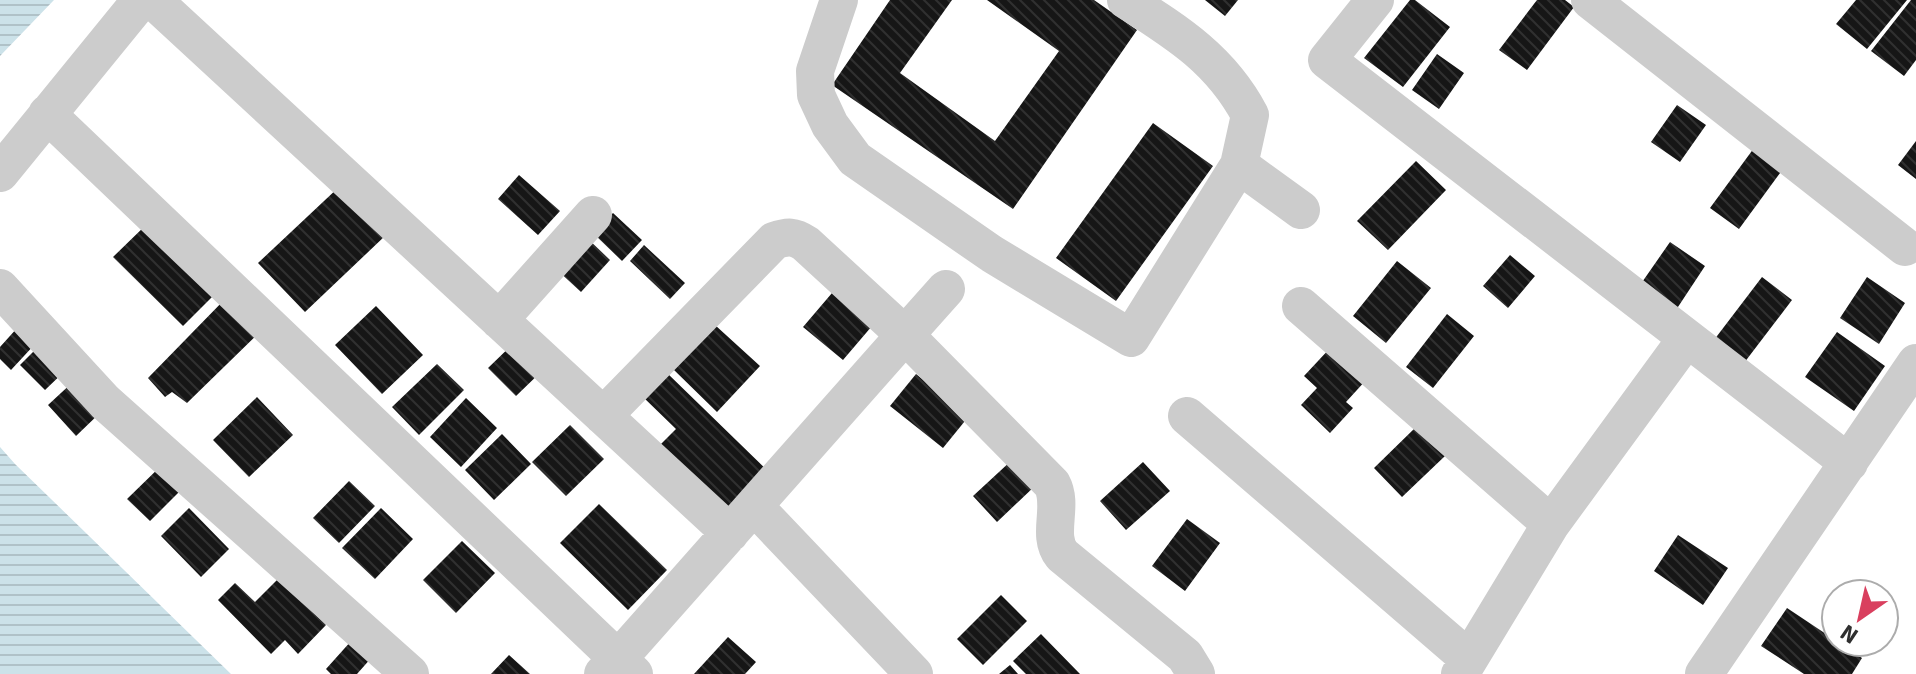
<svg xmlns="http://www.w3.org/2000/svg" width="1916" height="674" font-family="Signika,sans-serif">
<defs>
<pattern id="water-rules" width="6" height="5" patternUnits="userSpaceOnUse" patternTransform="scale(2)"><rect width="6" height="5" fill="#cce2e9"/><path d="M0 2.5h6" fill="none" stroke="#b0c2c8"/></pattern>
<pattern id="building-back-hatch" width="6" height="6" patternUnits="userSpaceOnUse" patternTransform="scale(2)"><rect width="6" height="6" fill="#161616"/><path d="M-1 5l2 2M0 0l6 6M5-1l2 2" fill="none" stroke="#303030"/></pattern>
</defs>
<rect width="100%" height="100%" fill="#fff"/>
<path fill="url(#water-rules)" d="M0,0H54L0,56Z
M0,447L15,464L231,674H0Z"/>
<path fill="url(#building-back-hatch)" d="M890,0H952L900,73L995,141L1059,51L987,0H1094L1137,30L1013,209L832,85Z
M1205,0H1238L1225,16Z
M1410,0H1415L1450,27L1403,87L1364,58Z
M1537,0H1565L1574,7L1527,70L1499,50Z
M1856,0H1907L1867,49L1836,24Z
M1911,0H1916V60L1904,76L1871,51Z
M1437,54L1464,73L1439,109L1412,90Z
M1677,105L1706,125L1680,162L1651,142Z
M1153,123L1213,166L1116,301L1056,258Z
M1916,141V179L1898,165Z
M1754,148L1783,169L1739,229L1710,208Z
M1416,161L1446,190L1388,250L1357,221Z
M519,175L560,211L538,235L498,199Z
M340,186L386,235L305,312L258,263Z
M613,213L642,240L622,261L593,233Z
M148,223L217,292L183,326L113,257Z
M585,236L610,260L581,292L555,268Z
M1670,242L1705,266L1674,313L1638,288Z
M644,245L685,283L670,299L630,261Z
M1510,255L1535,276L1508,308L1483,286Z
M1397,261L1431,288L1386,343L1353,316Z
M1762,277L1792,300L1744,363L1714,340Z
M1867,277L1905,303L1879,344L1840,318Z
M832,293L872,326L843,360L803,327Z
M228,296L261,331L187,403L172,392L165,397L148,378Z
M376,306L423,355L382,394L335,345Z
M1447,314L1474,336L1433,388L1406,367Z
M715,325L760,366L717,412L673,369Z
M18,327L36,343L11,370L0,359V347Z
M1837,332L1885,366L1854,411L1805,377Z
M516,341L544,369L516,396L488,368Z
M43,342L68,368L45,390L20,365Z
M1332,346L1367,379L1346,402L1353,408L1330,433L1301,405L1317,388L1304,376Z
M437,364L464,390L419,435L392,407Z
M666,372L772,475L728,521L655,450L676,429L642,396Z
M916,374L969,416L943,448L890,406Z
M75,380L102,411L76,436L48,405Z
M257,397L293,435L249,477L213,440Z
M466,398L497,428L461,467L430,437Z
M570,425L604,459L566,496L532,462Z
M1416,427L1445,456L1402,497L1374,468Z
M502,434L531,464L494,500L465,470Z
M1012,460L1036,485L997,522L973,496Z
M165,462L187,484L150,521L127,499Z
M1143,462L1170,491L1126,530L1100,501Z
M349,481L375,506L339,543L313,518Z
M599,504L667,570L628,610L560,543Z
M189,508L229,549L201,577L161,536Z
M381,508L413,539L375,579L342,548Z
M1187,519L1220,543L1185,591L1152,566Z
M1678,535L1728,568L1703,605L1654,571Z
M462,541L495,573L456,613L423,580Z
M279,578L326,625L298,654L285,640L271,654L218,600L235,583L255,602Z
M1001,595L1027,621L983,665L957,639Z
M1787,608L1862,658L1852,674H1804L1761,646Z
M361,630L380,648L357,674H331L326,669Z
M1041,634L1080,674H1026L1013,661Z
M728,637L756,662L745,674H694Z
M509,655L530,674H491Z
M1010,665L1018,674H999Z"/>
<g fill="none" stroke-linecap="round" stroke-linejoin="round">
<path stroke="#ccc" stroke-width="38" d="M153,0L730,533
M839,0L815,71L816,95L830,125L855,159L992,254L1131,338L1239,165L1301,210
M1126,0C1178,33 1221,60 1250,115L1239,165
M1375,0L1327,60L1849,463
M1590,0L1905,247
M47,114L618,659L603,674
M0,173L141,0
M0,288L105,402L410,674
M1301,306L1551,524
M499,320L593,215
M603,416L774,241C788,236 794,236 806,244L905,335L946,289
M1187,416L1469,659
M754,506L914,674
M634,674L618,659L905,335L1052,484C1064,506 1046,535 1062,555L1185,656L1196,674
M1460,674L1551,524L1687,338
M1704,674L1916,363"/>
</g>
<g transform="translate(1860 618) rotate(214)"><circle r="38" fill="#ffffff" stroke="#acacac" stroke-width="2"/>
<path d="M0-6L14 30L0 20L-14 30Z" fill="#d93f5e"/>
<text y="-12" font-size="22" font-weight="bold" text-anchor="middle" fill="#2f2f2f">N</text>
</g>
</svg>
